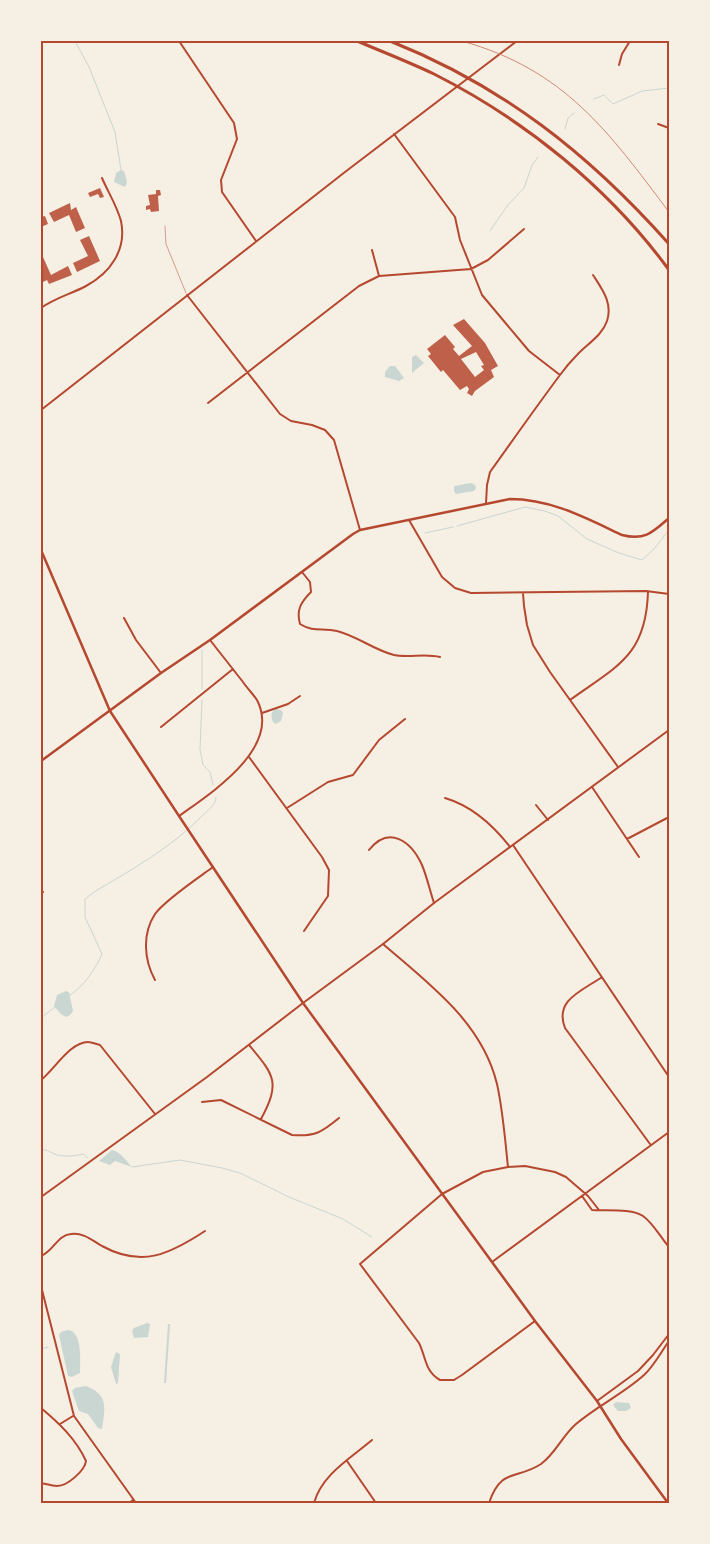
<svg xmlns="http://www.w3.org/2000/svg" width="710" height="1544" font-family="Roboto,sans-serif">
<rect width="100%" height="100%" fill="#f6efe4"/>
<path fill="#c9d6d2" d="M121,170L124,171L127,182L125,187L114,182L116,173Z
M416,355L424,363L412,373V357Z
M390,366H395L404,378L399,381L385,377V372Z
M471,483L475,485L476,488L474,491L456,494L454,491V486Z
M276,709L281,710L283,713L281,721L276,724L273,722C271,716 270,712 276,709Z
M66,991L69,992L73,1011L70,1015L66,1017L61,1014L54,1006L57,995Z
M112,1150C121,1152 126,1161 132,1167L115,1161L110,1165L99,1161Z
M147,1323L150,1324L148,1337L134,1338L132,1331L134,1328Z
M168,1324H170L166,1383H164Z
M67,1330C83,1330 80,1361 80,1373L72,1377L68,1376L59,1335L61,1332Z
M116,1352L120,1354L118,1383L116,1384L111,1367Z
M86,1386C109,1395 105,1408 102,1429L98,1428L88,1414L79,1411L72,1391L75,1388Z
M616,1402L629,1403L631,1408L626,1411H618L613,1405Z"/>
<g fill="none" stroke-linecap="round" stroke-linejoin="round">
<path stroke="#c9d6d2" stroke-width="1" d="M75,41L89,67L115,132L121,170
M594,99L604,95L613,104L642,91L669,88
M565,129L568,118L574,113
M490,231L507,206L524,188L532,165L538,157
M457,526L525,507L545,511L558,516L587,539L619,553L642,560L654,549L669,530
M425,533L453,527
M202,689V650
M202,700L200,749L203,765L210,772L213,785
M69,996C84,986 95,970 102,954L85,917V899L94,892C133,869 172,847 203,815C209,809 216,805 216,797
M41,1018L56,1006
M41,1150C48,1149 51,1153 57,1155C67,1157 73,1156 83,1154L88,1158
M132,1167L180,1160L222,1168L240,1173L289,1197L343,1219L372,1237
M41,1349L48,1347"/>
</g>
<path fill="#bf614a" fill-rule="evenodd" d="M100,188L104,197L100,198L98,194L90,197L88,193Z
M156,190H160L161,195L158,196L159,211L151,212L150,209L146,210V206L150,205L148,195L156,194Z
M70,203L71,210L76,207L85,228L76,232L69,215L54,222L49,213Z
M45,216L48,224L41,227V217Z
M89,236L100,261L77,272L73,263L88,256L80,240Z
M43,257L51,275L68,266L72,275L49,284L47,280L43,282L41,278V258Z
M464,319L485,343L498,366L491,370L494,377L475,391L472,396L467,393L469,389L467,386L460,390L443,370L441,372L428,356L431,354L427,349L445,335L455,347L453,349L459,356L472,346L453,325ZM476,352L484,365L481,366L484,370L475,377L461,359Z"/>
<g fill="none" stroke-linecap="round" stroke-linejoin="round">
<path stroke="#b5482f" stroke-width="0.5" d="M165,226L166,244L186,293"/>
<path stroke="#b5482f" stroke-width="2" d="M179,41L234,123L237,139L221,180L222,192L256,241
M619,65L622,54L630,41
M658,124L669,128
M394,134L455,217L460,240L482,295L529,351L560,375
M372,250L379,276
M187,295L280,414L291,421L312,425L325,430L334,440L360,530
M41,308C55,298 71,294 86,286C110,273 127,250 121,221C117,206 108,192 102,178
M208,403L359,286L379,276L471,269L488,260L524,229
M486,503L487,485L490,472C513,440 536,407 560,375C565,368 571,361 577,355C587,344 602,336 607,321C613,303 602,289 593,275
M409,520L442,577L455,588L471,593L646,591L669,594
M302,572L310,582L311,592C301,602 296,610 300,624C314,633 323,627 337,631C357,636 374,650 394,655C409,658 425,653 440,657
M523,593L524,606L527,625L533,645L550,672L618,767
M124,618L136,640L161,673
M570,700C617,666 646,656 648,592
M262,713L288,704L300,696
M161,727L233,669
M249,757L322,857L329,870L328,896L304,931
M592,787L639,857
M445,798C472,806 493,825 510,847
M536,805L548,820
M287,808L328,782L353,775L379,740L405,719
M179,816C211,793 282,748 257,700C253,694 247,688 243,682C232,668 221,654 210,640
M627,839L669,817
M513,845L669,1077
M369,850C389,825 411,841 422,865C427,877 430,891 434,903
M41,894L43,892
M383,944C429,984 482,1022 497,1084C503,1111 505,1139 508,1167
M602,977C582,991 554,1000 565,1028L650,1144
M155,980C144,960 142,934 155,914C165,900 198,878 213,867
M249,1045C274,1075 281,1082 261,1119
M41,1080C54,1070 70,1042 88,1042C91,1042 96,1044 100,1045L155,1114
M202,1102L221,1100L292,1135C315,1137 322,1132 339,1118
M582,1196L592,1210C606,1211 632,1208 643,1216C653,1223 661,1238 669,1247
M41,1256C54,1251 57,1235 71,1234C82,1232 92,1240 102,1246C142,1268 170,1254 205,1231
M492,1262L669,1132
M41,1286L74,1416L136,1503
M535,1321L462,1375L454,1380H440C425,1372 426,1357 419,1343L360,1264L442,1194L483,1172L508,1167L525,1166L555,1172L566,1177L588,1196L599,1210
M597,1401L638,1371L653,1355L669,1334
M41,1408C59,1423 76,1439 86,1461C85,1470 68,1486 57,1486C52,1486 46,1484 41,1483
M60,1424L73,1416
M347,1461L376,1503
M129,1503L133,1500
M314,1503C322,1474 351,1458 372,1440
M489,1503C501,1467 517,1480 541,1464C556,1453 562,1436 576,1424C597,1406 623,1394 644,1375C654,1366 661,1352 669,1341"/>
<path stroke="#b5482f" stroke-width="2" d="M41,410L345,172L517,41
M41,1197L207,1077L303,1003L383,944L434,903L669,730"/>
<path stroke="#b5482f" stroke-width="2.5" d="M41,550L110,711L179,816L303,1003L535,1321L597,1401L621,1439L668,1503"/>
<path stroke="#b5482f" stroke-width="2.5" d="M41,761L161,673L210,640L353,534L360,530L510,499C551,499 586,518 622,535C645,541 653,532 669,518"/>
<path stroke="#b5482f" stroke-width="3" d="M357,41C383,52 409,62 434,74C525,120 609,188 669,270
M390,41C503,86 588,153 669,244"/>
<path stroke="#cf8b77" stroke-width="1" d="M462,41C565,70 608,131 669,212"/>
</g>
<rect width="710" height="1544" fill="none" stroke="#f6efe4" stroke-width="85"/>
<rect x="42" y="42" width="626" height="1460" fill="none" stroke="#b5482f" stroke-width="2"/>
</svg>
